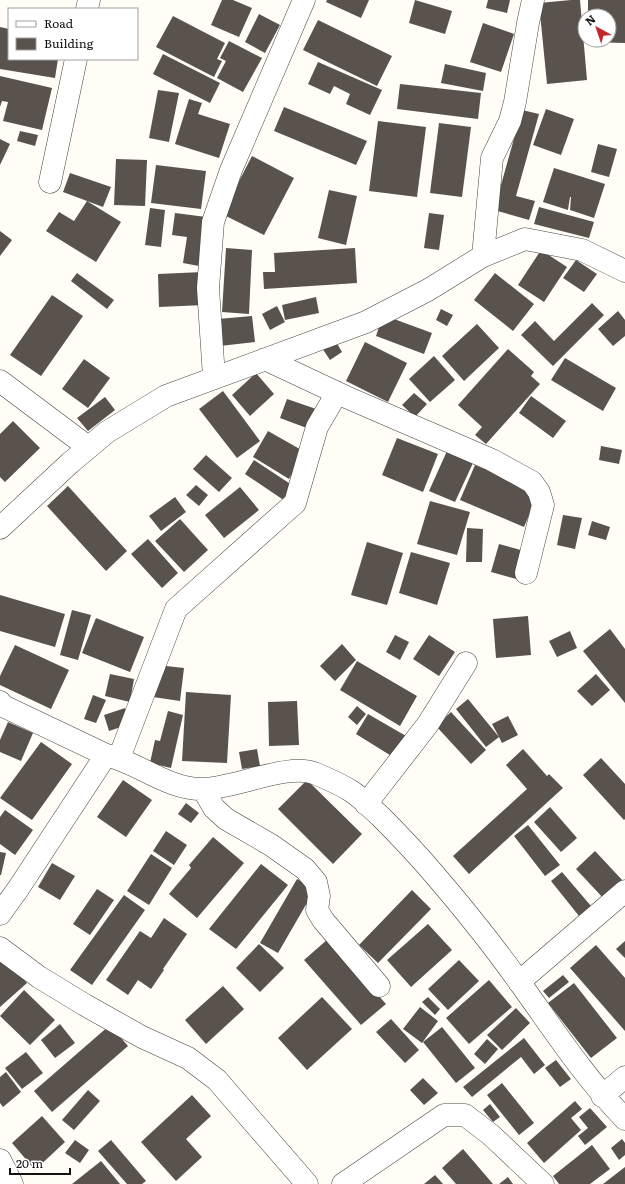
<svg xmlns="http://www.w3.org/2000/svg" width="625" height="1184" font-family="Literata,serif">
<rect width="100%" height="100%" fill="#fffdf5"/>
<path fill="#5a524d" d="M222,0H233L252,8L239,37L211,25Z
M327,0H369L361,18L326,2Z
M415,0L452,11L445,34L409,23Z
M488,0H510L507,13L486,8Z
M571,0H580L587,80L547,84L539,3Z
M588,0H625V43L587,42V40H609V16H588Z
M259,14L280,25L265,53L245,42Z
M173,16L225,43L217,59L222,61L214,77L156,47Z
M318,20L392,56L377,86L303,50Z
M483,23L514,34L501,72L470,62Z
M0,27L9,29V59H58L55,78L0,69Z
M229,41L262,58L243,92L217,78L226,61L220,58Z
M163,54L220,83L210,103L153,74Z
M318,62L382,90L370,115L346,104L350,94L334,86L330,94L308,84Z
M445,64L486,73L483,91L441,83Z
M0,76L52,88L42,130L3,121L8,102L2,101L0,107Z
M400,84L481,93L478,119L397,109Z
M158,90L179,93L169,142L149,138Z
M189,99L202,103L198,114L230,124L219,158L175,144Z
M284,107L367,141L356,165L274,131Z
M546,109L574,119L561,155L533,145Z
M522,110L539,114L516,196L535,201L529,220L494,210Z
M378,121L426,127L417,197L369,191Z
M439,123L471,127L462,197L430,193Z
M20,131L38,135L35,146L17,141Z
M0,139L10,144L0,165Z
M598,144L617,149L609,177L591,172Z
M252,156L294,178L264,235L222,214Z
M116,159L147,160L145,206L114,205Z
M156,165L206,171L201,209L151,203Z
M554,168L605,184L594,218L570,210L571,197H570L568,210L543,202Z
M70,173L111,187L103,207L87,201L121,222L96,262L46,231L59,212L74,221L87,201L63,192Z
M329,190L357,196L346,245L318,238Z
M539,207L594,222L589,238L534,224Z
M150,208L165,210L161,247L145,245Z
M175,213L206,217L199,266L183,263L187,237L172,235Z
M429,213L444,215L439,250L424,248Z
M0,231L12,240L0,256Z
M226,248L252,250L249,314L222,312Z
M355,248L357,283L264,289L263,272H275L274,253Z
M541,250L567,267L544,302L518,285Z
M576,260L597,274L584,292L563,278Z
M203,272L204,305L159,307L158,274Z
M77,273L114,300L107,309L71,281Z
M495,273L534,304L513,331L474,300Z
M52,295L83,316L41,376L10,355Z
M316,297L319,313L285,320L282,305Z
M592,303L604,315L553,366L521,335L535,321L554,341Z
M277,306L285,322L270,330L262,314Z
M441,309L453,315L447,326L436,320Z
M618,311L625,320V336L613,346L598,329Z
M383,315L432,333L424,354L376,336Z
M252,316L255,342L220,346L218,319Z
M477,324L499,348L464,381L442,356Z
M335,340L342,352L330,360L322,348Z
M365,342L407,363L388,402L346,381Z
M508,349L534,372L531,376L540,384L486,444L475,435L482,427L458,405Z
M434,356L455,380L430,402L409,379Z
M565,358L616,388L603,411L551,380Z
M84,359L110,378L88,408L62,389Z
M256,373L274,394L250,416L232,395Z
M223,391L260,441L237,458L199,409Z
M414,393L427,404L415,417L402,405Z
M531,396L566,421L553,438L519,413Z
M105,397L115,410L88,431L77,418Z
M287,399L319,410L312,430L280,418Z
M13,421L40,448L5,482L0,477V434Z
M268,431L305,452L289,479L253,457Z
M397,438L438,454L423,492L382,475Z
M601,446L622,450L619,464L599,460Z
M447,451L473,463L455,502L429,491Z
M206,455L232,478L219,492L193,469Z
M254,460L295,487L285,501L245,474Z
M475,465L539,492L524,527L460,500Z
M196,485L208,495L199,506L186,495Z
M68,486L127,551L106,571L47,506Z
M240,487L259,510L224,538L205,515Z
M175,497L186,512L161,531L149,516Z
M430,501L470,512L457,555L417,544Z
M563,515L582,518L575,549L557,545Z
M180,519L208,550L184,572L155,541Z
M592,521L610,527L606,540L588,535Z
M467,528L483,529L482,562H466Z
M148,539L178,573L162,588L131,554Z
M367,542L403,553L387,605L351,595Z
M499,544L528,552L520,580L491,572Z
M411,552L450,563L437,605L399,593Z
M0,595L65,614L55,647L0,631Z
M72,610L91,615L78,660L60,655Z
M528,616L531,655L496,658L493,619Z
M96,618L144,637L130,672L82,653Z
M610,629L625,649V703L583,651Z
M570,631L577,648L557,657L549,641Z
M395,635L409,642L400,660L386,652Z
M429,635L455,652L439,676L413,659Z
M342,644L356,660L335,681L320,666Z
M15,645L69,670L51,709L0,685V676Z
M357,661L417,696L400,726L340,690Z
M157,665L184,668L180,701L153,697Z
M110,674L134,679L130,702L105,696Z
M596,674L610,690L592,706L577,691Z
M186,692L231,695L227,763L182,761Z
M93,695L106,700L96,723L84,719Z
M468,699L499,737L492,724L508,716L518,735L502,743L499,737L486,747L456,709Z
M297,701L299,745L269,746L268,702Z
M357,706L366,714L357,725L348,717Z
M125,708L130,724L109,731L104,715Z
M168,711L183,715L171,768L150,763L155,740L160,741Z
M451,712L486,750L471,764L436,726Z
M368,714L406,736L393,757L356,734Z
M8,722L33,733L21,761L0,752V740Z
M41,742L72,764L32,820L0,798Z
M257,749L260,766L242,769L239,752Z
M523,749L547,776L549,774L563,788L469,874L453,856L527,789L506,765Z
M601,758L625,784V819L624,820L583,775Z
M123,780L152,800L126,837L97,817Z
M307,780L362,834L333,864L278,809Z
M186,803L199,813L191,823L178,814Z
M550,807L577,838L561,852L534,822Z
M5,810L33,830L15,855L0,844V817Z
M528,825L560,865L545,876L514,836Z
M166,831L187,845L174,865L153,851Z
M213,837L244,863L197,918L169,894L191,868L189,865Z
M595,851L624,882L605,900L576,869Z
M0,852L6,853L1,875H0Z
M151,854L172,868L149,905L127,891Z
M52,863L75,876L60,900L38,887Z
M261,864L288,885L236,949L209,929Z
M562,872L591,906L579,916L551,881Z
M297,879L315,889L278,953L260,943Z
M97,889L114,900L90,935L73,924Z
M412,890L431,909L378,963L359,945Z
M124,895L145,910L92,985L70,970Z
M164,918L187,934L163,969L164,970L151,989L138,980L128,995L106,980L140,931L151,938Z
M428,924L452,950L411,987L387,960Z
M328,939L386,1004L361,1025L304,960Z
M625,941V958L616,949Z
M259,944L284,968L260,992L236,968Z
M596,945L625,978V1031L570,968Z
M5,957L27,983L0,1007V961Z
M459,960L479,981L448,1010L428,989Z
M563,975L569,982L549,998L543,991Z
M489,980L512,1007L469,1044L446,1018Z
M574,983L617,1038L591,1058L548,1003Z
M223,986L244,1009L206,1044L185,1020Z
M24,990L55,1020L30,1045L0,1016Z
M322,997L352,1029L307,1070L278,1038Z
M428,997L440,1009L435,1015L422,1002Z
M420,1007L438,1021L422,1043L403,1029Z
M516,1008L530,1023L502,1050L487,1035Z
M391,1019L419,1050L405,1063L376,1032Z
M60,1024L75,1043L55,1058L41,1040Z
M110,1025L128,1046L52,1112L34,1091Z
M442,1027L475,1068L456,1083L423,1042Z
M524,1038L545,1065L534,1074L521,1057L472,1097L463,1087Z
M487,1039L498,1049L485,1064L474,1054Z
M26,1052L43,1073L22,1089L5,1068Z
M556,1060L571,1079L560,1087L545,1068Z
M6,1072L21,1092L3,1107L0,1103V1077Z
M423,1078L438,1093L424,1105L410,1090Z
M502,1083L534,1123L519,1135L487,1095Z
M88,1090L100,1101L74,1130L62,1120Z
M192,1095L211,1116L186,1139L202,1157L176,1181L141,1142Z
M575,1101L582,1109L571,1118L581,1130L544,1163L527,1143Z
M490,1104L500,1117L493,1122L483,1110Z
M590,1108L607,1127L585,1145L578,1136L588,1128L579,1117Z
M42,1116L65,1142L35,1170L12,1143Z
M622,1139L625,1143V1155L619,1160L611,1148Z
M75,1140L89,1150L80,1163L65,1153Z
M111,1140L146,1181L142,1184H127L98,1151Z
M592,1145L610,1169L590,1184H559L553,1176Z
M463,1149L493,1184H456L442,1168Z
M101,1161L120,1184H72Z
M625,1167V1184H603Z
M435,1175L443,1184H424Z
M508,1177L513,1184H499Z"/>
<g fill="none" stroke-linecap="round" stroke-linejoin="round">
<defs>
<path id="minor" d="M87,9L89,0
M50,182L76,59
M483,256L525,239L582,250L625,271
M265,359L346,397L492,460L532,482L539,492L543,505L526,573
M214,377L208,288L213,222L231,170L304,0
M0,381L88,447
M0,528L70,463L107,432L166,396L366,322L428,290L483,256L492,158L510,121L515,102L528,23L533,0
M0,702L3,706L106,755C139,763 167,789 202,789C232,789 288,763 314,773C326,778 340,784 351,791C362,798 371,808 380,816C399,835 417,854 434,874C464,909 493,945 520,983C554,1030 584,1077 625,1119
M119,758L176,609L295,503L317,427L337,393
M203,789L214,808L226,819L271,845L305,869L316,882L319,896L317,910L323,920L379,986
M366,804L428,724L466,663
M0,914L18,889L106,755
M0,948L39,977L85,1005L142,1037L188,1058L217,1080L307,1184
M519,982L625,891
M602,1096L625,1077
M0,1160L12,1184
M343,1184L444,1115H465L491,1135L543,1184"/>
</defs>
<use href="#minor" stroke="#444" stroke-width="23"/>
<use href="#minor" stroke="#fff" stroke-width="22"/>
</g>
<rect x="8" y="8" width="130" height="52" fill="#ffffff" stroke="#a0a0a0"/>
<rect x="16" y="21" width="20" height="6" fill="#ffffff" stroke="#a0a0a0"/>
<text x="44" y="28" font-size="12" fill="#111111">Road</text>
<rect x="16" y="38" width="20" height="12" fill="#5a524d" stroke="#a0a0a0"/>
<text x="44" y="48" font-size="12" fill="#111111">Building</text>
<g transform="translate(597 28) rotate(320)"><circle r="19" fill="#ffffff" stroke="#a0a0a0"/>
<path d="M0-3L7 15L0 10L-7 15Z" fill="#c4262e"/>
<text y="-6" font-size="11" font-weight="bold" text-anchor="middle" fill="#111111">N</text>
</g>
<path d="M10 1168v6h60v-6" fill="none" stroke="#111111" stroke-width="2"/>
<text x="16" y="1168" font-size="12" fill="#111111" stroke="#ffffff" stroke-width="3" paint-order="stroke">20 m</text>
</svg>
